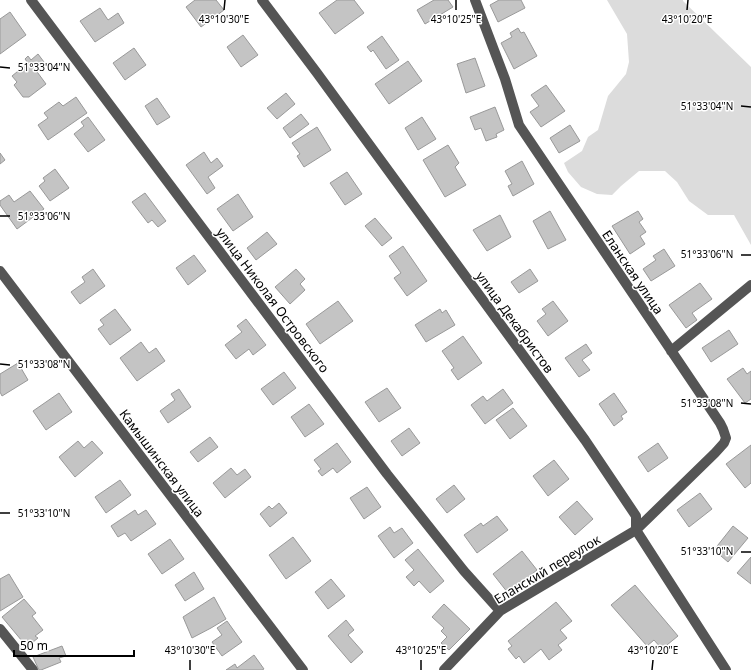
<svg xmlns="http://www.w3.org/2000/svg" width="751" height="670" font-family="'Noto Sans',sans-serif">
<rect width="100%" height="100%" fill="#fff"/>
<path fill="#dcdcdc" d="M607,0H683V1L751,67V245L734,215H708L689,201L677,182L665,171H639L621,186L612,195L597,194L581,187L568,172L564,163L582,151L588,137L598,130L608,96L626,74L629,62L627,34Z"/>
<path fill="#c4c4c4" stroke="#999" d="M195,0H216L224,10L201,27L186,7Z
M337,0H354L364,13L335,34L319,13Z
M434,0H448L453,7L425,24L417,10Z
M499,0H521L525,8L498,22L490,5Z
M100,8L108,20L118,13L124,23L95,42L80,21Z
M10,12L26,35L0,54V19Z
M518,28L521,33L524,32L537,56L514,69L501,43L512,37L510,33Z
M243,35L258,55L241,67L227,47Z
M382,36L399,60L386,69L373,50L371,52L367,47Z
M134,48L146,65L125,80L113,63Z
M38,54L44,62L35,69L46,84L29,97H23L14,85L17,82L12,76L28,63L25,59L28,56L31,60Z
M475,58L485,86L466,93L457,64Z
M408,61L422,81L389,104L375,84Z
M546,85L565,111L541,127L530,112L539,106L531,95Z
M286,93L295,104L277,119L267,108Z
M76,97L87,113L48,140L38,125L48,118L44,113L59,102L63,106Z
M157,98L170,117L157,125L145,106Z
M495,107L504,130L496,134L497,137L486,141L481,128L475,130L470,117Z
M301,114L309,124L290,138L283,128Z
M88,117L105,140L88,152L74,134L84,126L81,122Z
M422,117L436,139L418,150L405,128Z
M570,125L580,141L559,153L550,138Z
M317,127L331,150L304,167L297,156L300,154L292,143Z
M448,145L459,163L455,167L466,185L445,197L423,160Z
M204,152L211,163L217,158L223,166L208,177L215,188L207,194L186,165Z
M0,153L5,160L0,164Z
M522,161L534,184L513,196L508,186L512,184L505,171Z
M55,169L69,188L50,201L39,186L45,181L43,178Z
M347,172L362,194L345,205L330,183Z
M30,191L44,209L17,229L0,205V201L9,195L14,202Z
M145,193L166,221L158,227L152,220L148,223L132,202Z
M238,194L253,217L233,231L217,209Z
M550,211L566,240L548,249L533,221Z
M638,211L643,219L639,222L646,232L640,236L645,244L630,254L612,226Z
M500,215L511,237L487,251L473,230Z
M375,218L392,238L382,246L365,226Z
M267,232L277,244L256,260L247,248Z
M403,246L427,281L407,296L394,278L401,273L389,256Z
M664,249L675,266L651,281L643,269L656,260L653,256Z
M194,255L206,271L188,285L176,268Z
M93,269L105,286L80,304L71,292L85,282L82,277Z
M296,269L305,279L300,284L305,290L290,304L275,287Z
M530,269L538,281L519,293L511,282Z
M700,283L712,299L692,313L697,320L686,328L669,305Z
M338,301L353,321L320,344L306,324Z
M553,301L568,321L548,336L537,321L546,314L542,309Z
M115,309L131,330L110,345L98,329L104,325L100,320Z
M440,309L442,313L446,310L455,325L426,342L415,325Z
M246,319L266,345L253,355L249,349L236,359L225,345L242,332L237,326Z
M729,330L738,344L711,362L702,348Z
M463,336L482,363L458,380L451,370L454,368L442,351Z
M141,342L149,353L156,348L165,361L137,381L120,358Z
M586,344L592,353L582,360L590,370L579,377L565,358Z
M18,363L28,380L2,396L0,392V374Z
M743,368L747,374L751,371V399L745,403L727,379Z
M284,372L296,388L273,405L261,389Z
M387,388L401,408L379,422L365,402Z
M179,389L191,407L168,423L160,411L175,400L171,394Z
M503,389L513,403L485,424L471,405L483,396L487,401Z
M59,393L72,412L46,430L33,411Z
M614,393L627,412L621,416L623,419L614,426L599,404Z
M309,404L324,424L305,437L291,417Z
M513,408L527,426L510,439L496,420Z
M409,428L420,443L402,456L391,441Z
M210,437L218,447L198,462L190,452Z
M78,441L84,448L92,441L103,453L75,477L59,457Z
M337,443L351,462L337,473L333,468L322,476L318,471L321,469L314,460Z
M658,443L668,458L648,472L638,457Z
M751,445V483L745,488L726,464Z
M554,460L569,479L548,496L533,476Z
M231,468L237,475L245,469L251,477L225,498L213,483Z
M120,480L131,495L106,513L95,497Z
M454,485L465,499L447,513L436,499Z
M367,487L381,507L364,519L350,498Z
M700,493L712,509L689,527L677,510Z
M577,501L593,519L575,535L559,517Z
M279,503L287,513L270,527L260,514L269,506L272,509Z
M135,510L138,515L146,510L156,524L131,541L125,533L118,537L111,526Z
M497,516L508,530L477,553L464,535L481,523L483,526Z
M733,526L748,538L728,562L714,550Z
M390,527L394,533L402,528L413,543L394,558L378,536Z
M293,537L311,561L286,579L269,555Z
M170,539L184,559L162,574L148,554Z
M418,549L444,581L430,593L419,581L414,586L406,577L414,570L405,560Z
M522,551L537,570L508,593L493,574Z
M751,557V584L737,573Z
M194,572L204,589L185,601L175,585Z
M9,574L23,597L0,611V579Z
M331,579L345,596L328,609L315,592Z
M635,585L678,636L662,649L654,640L647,646L611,605Z
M214,597L226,619L211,628L192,638L183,617Z
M24,599L36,613L32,616L43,630L35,636L38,638L27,647L2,617Z
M556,602L572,621L560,630L567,638L558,645L562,650L549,660L541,649L524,663L519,656L516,659L508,649L512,646L508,641Z
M444,604L470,629L449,650L441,643L447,637L441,631L444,628L432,617Z
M346,620L354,630L348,635L363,652L351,663L328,636Z
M227,621L242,642L222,656L212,642L222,635L217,628Z
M62,646L66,656L59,658L61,662L41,670H39L33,657Z
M254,655L264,669L262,670H226L235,664L237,668Z"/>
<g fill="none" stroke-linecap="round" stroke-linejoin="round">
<path stroke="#555" stroke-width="10" d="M31,0L387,474L464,571L500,611
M262,0L317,73L585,440L636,516V530L726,670
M0,271L303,670
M671,351L751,285
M0,629L33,670
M444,670L500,611L636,530L715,453L724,443L726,438L723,429L720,423L519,125L505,79L475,0"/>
</g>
<path fill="none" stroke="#000" stroke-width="1.5" d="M224,10L225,0M456,10V0M687,10L688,0M0,67L10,68M741,106L751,107M0,216H10M741,255H751M0,364L10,365M741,403L751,404M0,513H10M741,552H751M190,670V660M421,670V660M652,670L653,660"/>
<g text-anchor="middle" stroke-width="3" stroke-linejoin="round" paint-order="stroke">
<g font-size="13" fill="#000" stroke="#fff">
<text transform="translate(633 272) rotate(56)" y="5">Еланская улица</text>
<text transform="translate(273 300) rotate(53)" y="5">улица Николая Островского</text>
<text transform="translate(515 322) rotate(54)" y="5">улица Декабристов</text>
<text transform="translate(162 463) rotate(53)" y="5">Камышинская улица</text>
<text transform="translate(547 569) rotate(-31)" y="5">Еланский переулок</text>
</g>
</g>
<g font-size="10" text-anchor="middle" fill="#000" stroke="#fff" stroke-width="3" stroke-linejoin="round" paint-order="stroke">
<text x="224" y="23">43°10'30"E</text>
<text x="456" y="23">43°10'25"E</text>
<text x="687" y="23">43°10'20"E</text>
<text x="44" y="71">51°33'04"N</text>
<text x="707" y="110">51°33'04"N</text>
<text x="44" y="220">51°33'06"N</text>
<text x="707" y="258">51°33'06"N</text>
<text x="44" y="368">51°33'08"N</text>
<text x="707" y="407">51°33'08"N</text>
<text x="44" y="517">51°33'10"N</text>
<text x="707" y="555">51°33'10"N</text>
<text x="190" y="654">43°10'30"E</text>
<text x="421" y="654">43°10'25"E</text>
<text x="653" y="654">43°10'20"E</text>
</g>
<path d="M14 650v6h120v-6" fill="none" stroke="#000000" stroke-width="2"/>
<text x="20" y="650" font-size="12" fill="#000000" stroke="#ffffff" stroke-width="3" paint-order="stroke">50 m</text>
</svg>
